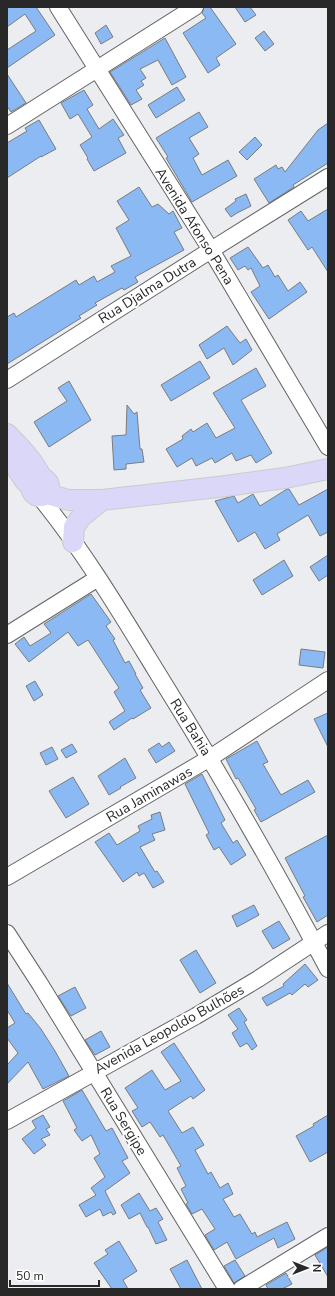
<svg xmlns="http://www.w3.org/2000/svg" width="335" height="1296" font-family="'Nunito Sans',sans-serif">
<rect width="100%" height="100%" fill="#ecedf0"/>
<path fill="#8bb9f3" stroke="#7b7c7e" d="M7,7H36L55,35L7,68V50L36,31L25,14L7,27Z
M204,7H210L236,44L216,58L220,65L208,73L183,33L206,18L202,13Z
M235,7H250L256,15L245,22Z
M106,25L113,37L101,44L95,33Z
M264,31L274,44L265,51L255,38Z
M165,38L186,77L172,85L158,60L140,69L146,78L141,81L144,85L136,90L142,99L131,105L110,72Z
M7,74L26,103L11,112L7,106Z
M177,87L185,100L156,118L148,105Z
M84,90L93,105L87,109L99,129L113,119L124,135L118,138L126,153L94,171L87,159L88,158L80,145L92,137L78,114L70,119L61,103Z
M199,112L208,127L189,138L199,154L193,158L202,175L228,160L237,176L192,202L166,158L168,157L156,138Z
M39,120L56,149L41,157V156L7,178V143L27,131L25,128Z
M328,123V163L293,185L294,187L269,203L254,179L276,165L278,169L282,167L285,172L318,130Z
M255,137L262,145L247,160L239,152Z
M139,187L152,207L158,204L169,214L173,211L182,228L174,232L184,250L135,277L138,282L124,290L122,288L95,303L97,305L79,316L81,318L7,364V317L14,313L16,317L76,280L79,285L94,276L97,282L115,272L111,266L131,256L116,228L129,220L117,201Z
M246,194L251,206L237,213L231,217L225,209L236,201L235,199Z
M328,209V272L312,247L308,250L288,220L301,211L308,221Z
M248,247L263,268L268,265L275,277L278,275L288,291L300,282L307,292L269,319L251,292L260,286L251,268L248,270L245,266L238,270L230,258Z
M227,326L240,343L246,339L252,350L233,365L224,348L207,359L199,345Z
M200,361L210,378L171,401L161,385Z
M256,368L266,386L241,400L272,453L256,463L251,455L236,461L232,453L215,463L212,458L196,466L192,458L177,467L166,449L183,439L182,436L191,429L193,432L207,423L216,438L235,428L213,393Z
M69,381L91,420L49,447L34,422L67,401L58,388Z
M127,405L134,414L137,412L140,449H142L144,462L126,464V469L114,470L112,436L126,435Z
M287,489H289L299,505L328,489V532L320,536L308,515L277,534L280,540L265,549L255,532L238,542L215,501L234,496L238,503L253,494L260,506Z
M328,555V575L319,581L310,567Z
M284,560L293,576L262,595L253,580Z
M91,594L111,622L106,626L115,639L113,640L125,663L129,661L136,674H135L143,688L140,690L151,708L133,719L132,718L114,730L109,722L125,711L114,692L119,688L88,640L78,646L68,632L29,662L15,644L24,637L30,646L51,633L44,624Z
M301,649L325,652L323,668L299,665Z
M35,681L43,695L34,701L26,686Z
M328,713V747L314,719Z
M257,741L268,762L263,764L281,795L308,780L315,792L261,822L254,810L256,809L238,778L236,779L226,759Z
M169,742L175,751L156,763L148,750L159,743L162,747Z
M72,744L77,752L66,758L61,750Z
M52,747L58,759L46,765L40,753Z
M125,758L136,778L120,787L121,788L109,795L98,776Z
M202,774L225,820L221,823L233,843L237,840L246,855L231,865L219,847L214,850L206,835L209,833L185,784Z
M73,777L89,804L66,818L49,791Z
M160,812L165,830L152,834L155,840L140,847L155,872L157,871L164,882L153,888L144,873L139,876L137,872L123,882L95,842L109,833L117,845L140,831L138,826L152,819L151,815Z
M328,835V915L317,922L303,897L305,896L285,858Z
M254,905L259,915L237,927L232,916Z
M279,921L290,939L273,949L262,931Z
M196,950L216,983L200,993L180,960Z
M305,964L318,980L308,987L305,984L292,995L290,993L267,1006L262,998L284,986L283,984Z
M7,983L26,1014L28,1013L41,1029L55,1051L69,1076L43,1089L28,1062L7,1084V1065L18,1053L7,1038V1028L15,1023L7,1010Z
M75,987L86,1008L71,1016L58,996Z
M239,1008L247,1020L244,1022L257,1046L252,1050L247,1043L240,1047L232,1033L238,1029L228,1015Z
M101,1031L110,1047L95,1055L85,1040Z
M174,1043L205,1090L193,1099L191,1096L168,1111L182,1133L193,1127L204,1145L195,1150L208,1174L211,1172L220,1188L228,1183L233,1194L223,1199L234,1217L240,1214L252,1234L255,1232L257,1237L287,1222L295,1239L278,1248L274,1238L236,1259L227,1242L214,1250L205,1235L215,1229L202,1209L192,1214L186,1204L188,1203L181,1189L186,1186L177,1168L181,1166L163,1135L160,1137L150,1122L142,1127L132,1111L138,1108L125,1088L152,1070L165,1090L181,1081L161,1052Z
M82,1090L106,1131L112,1128L128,1158L122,1161L130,1173L105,1191L116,1213L113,1215L111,1212L103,1216L100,1209L86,1217L79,1205L96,1195L91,1188L105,1177L94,1158L100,1154L91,1135L82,1141L74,1130L77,1128L63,1101Z
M43,1115L50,1127L46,1129L50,1135L41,1139L46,1145L34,1154L22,1139L36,1128L32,1121Z
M328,1115V1152L310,1162L296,1136L314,1126L313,1124Z
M139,1193L150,1211L156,1208L163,1219L158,1222L167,1240L156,1244L148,1227H147L140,1213L129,1219L121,1205Z
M119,1241L137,1271L123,1280L128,1289H112L94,1263L108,1254L105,1250Z
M328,1247V1277L315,1255Z
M187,1260L202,1289H181L170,1269Z
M235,1260L245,1276L234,1283L224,1266Z
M286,1273L292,1284L282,1289H268L266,1285Z"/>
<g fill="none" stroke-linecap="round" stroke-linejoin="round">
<defs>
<path id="minor" d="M58,7L211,250L328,447
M7,126L195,7
M7,380L211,250L328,177
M39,496C83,550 119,610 155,669C216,767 274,867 328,969
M7,635L98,578
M7,877L210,758L328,680
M7,933L40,984L227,1289
M7,1121L196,1016L258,979L328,933
M241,1289L328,1236"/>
<path id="major" d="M7,434C19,446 34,461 41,477
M7,454L25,481L31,486
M31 487a9 9 0 1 1 18 0a9 9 0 1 1-18 0Z
M47,494L69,500H102L218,487L285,478L328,469
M73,542L74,527L81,517L102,500"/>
</defs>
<use href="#minor" stroke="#636466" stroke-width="18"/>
<use href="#major" stroke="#cbcbcc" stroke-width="22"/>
<use href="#minor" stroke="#fff" stroke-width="16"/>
<use href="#major" stroke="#dad7f8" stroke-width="20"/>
</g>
<g text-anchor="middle" stroke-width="4" stroke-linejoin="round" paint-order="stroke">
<g font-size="14" fill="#282829" stroke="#fff">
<text transform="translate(195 226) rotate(58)" y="5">Avenida Afonso Pena</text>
<text transform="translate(147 290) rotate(-32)" y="5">Rua Djalma Dutra</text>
<text transform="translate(191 727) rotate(58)" y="5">Rua Bahia</text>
<text transform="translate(149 794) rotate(-30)" y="5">Rua Jaminawas</text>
<text transform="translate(169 1029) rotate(-29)" y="5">Avenida Leopoldo Bulhões</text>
<text transform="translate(124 1121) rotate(59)" y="5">Rua Sergipe</text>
</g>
</g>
<rect width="335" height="1296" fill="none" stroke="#282829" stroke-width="16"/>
<g transform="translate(307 1268) rotate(90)" stroke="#ffffff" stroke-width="3" paint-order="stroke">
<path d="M0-3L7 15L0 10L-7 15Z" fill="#282829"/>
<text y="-6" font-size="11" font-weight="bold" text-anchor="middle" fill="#282829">N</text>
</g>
<path d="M10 1280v6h89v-6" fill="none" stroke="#282829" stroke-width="2"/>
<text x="16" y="1280" font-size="12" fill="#282829" stroke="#ffffff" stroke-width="3" paint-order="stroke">50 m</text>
</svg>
